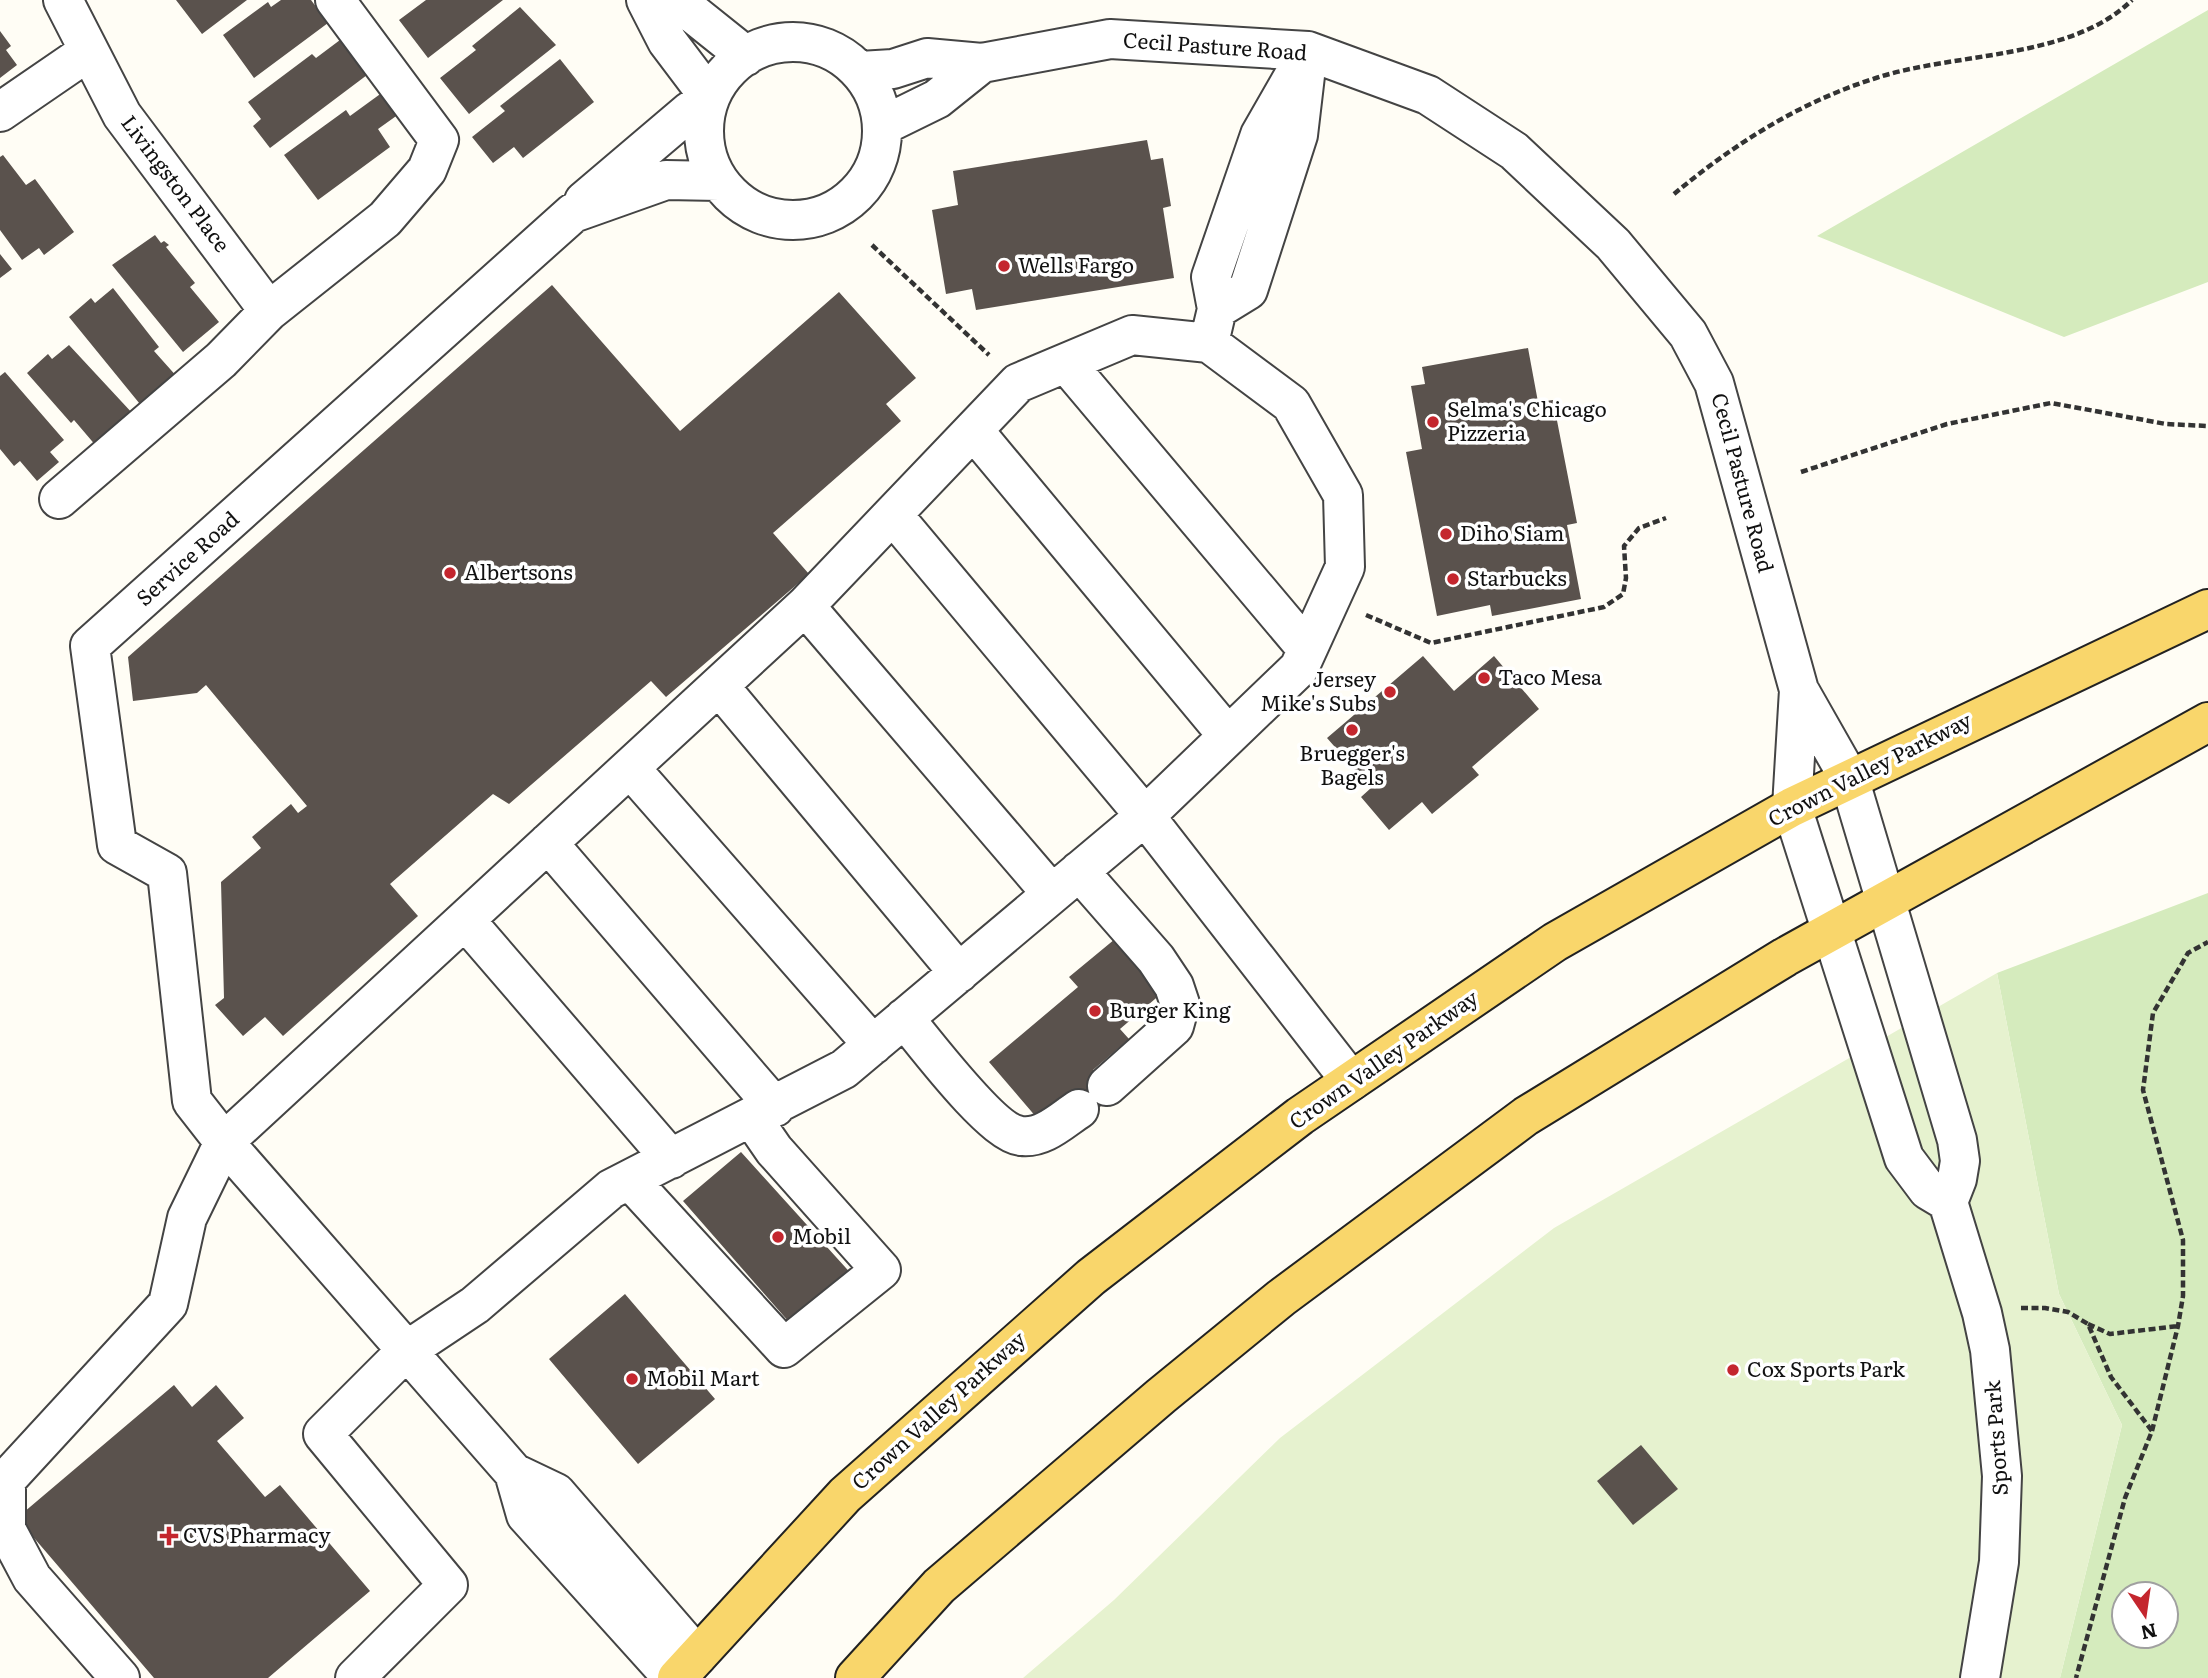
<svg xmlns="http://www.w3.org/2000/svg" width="2208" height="1678" font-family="Literata,serif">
<rect width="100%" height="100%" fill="#fffdf5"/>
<path fill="#d5ebbd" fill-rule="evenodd" d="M2208,10V282L2064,337L1817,236Z
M2208,893V1678H2060L2122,1425L2059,1294L1997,973ZM2124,1594H2166V1636H2124Z"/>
<path fill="#e6f2cf" d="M1997,973L2059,1294L2122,1425L2060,1678H1023L1114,1600L1280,1438L1554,1228Z"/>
<path fill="#5a524d" d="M176,0H247L202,34Z
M281,0H311L328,23L254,78L223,35L268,2L271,7Z
M426,0H503L428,58L399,20Z
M520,7L556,45L469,114L440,78L476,50L472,46Z
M0,31L11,46L6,50L17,65L0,78Z
M344,37L371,72L270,148L253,126L261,119L248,102L312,54L316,58Z
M560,59L594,102L523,158L514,147L493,163L472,137L505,111L500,106Z
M383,92L399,114L378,129L390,147L318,200L284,155L346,110L350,116Z
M1147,140L1151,160L1163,158L1171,206L1163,208L1174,278L976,310L972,289L946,294L932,210L958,205L953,171Z
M3,155L26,185L35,179L74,232L44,255L39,248L22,260L0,230V157Z
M155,235L161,243L164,241L169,245L166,247L195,283L190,287L219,322L183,352L112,265Z
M0,254L12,269L0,278Z
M552,285L680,431L839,292L916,378L886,404L901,421L773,533L809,574L666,697L651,681L509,804L493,794L390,884L418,916L283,1036L265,1017L243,1036L215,1005L224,998L221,882L261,848L252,837L291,804L298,813L307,806L206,685L197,693L133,701L128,657Z
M113,288L159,347L154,351L179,379L144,409L69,317L91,298L95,303Z
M69,345L134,415L97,447L74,420L71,423L27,373L48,354L52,359Z
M1528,348L1538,402L1553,400L1577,523L1567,525L1581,599L1492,616L1490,605L1437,616L1406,452L1422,449L1411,386L1425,384L1422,367Z
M5,372L64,440L50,452L59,462L37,481L20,461L14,466L0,449V376Z
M1423,656L1454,691L1494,656L1539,709L1472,767L1479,775L1432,814L1422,802L1389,830L1361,797L1371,788L1327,738Z
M1115,939L1162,993L1120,1029L1129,1039L1093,1070L1114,1095L1087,1118L1066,1094L1037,1118L989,1062L1078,987L1069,977Z
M741,1152L855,1278L796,1330L683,1201Z
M625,1294L715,1399L638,1464L549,1359Z
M174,1385L192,1407L216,1385L244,1418L217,1441L265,1497L280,1485L370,1591L268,1678H154L17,1518Z
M1641,1445L1678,1489L1633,1525L1597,1481Z"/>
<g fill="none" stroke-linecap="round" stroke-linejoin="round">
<defs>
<path id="minor" d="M63,0L122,115L269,311
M646,0L667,41L710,98
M676,0L746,56
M704 131a89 89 0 1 1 178 0a89 89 0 1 1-178 0Z
M860,71L893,69L927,58L982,63L1110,39L1308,51L1428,95L1514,151L1613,244L1688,334L1714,383L1799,690L1849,778L1957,1140L1960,1161L1957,1179L1948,1202L1982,1313L1990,1350L2002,1476L1999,1562L1980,1678
M0,112L89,51
M882,126L937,99L982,63
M584,201L690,111L707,106
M1217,309L1248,290L1298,135L1306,67
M1209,343L1217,309L1211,277L1260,135L1308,51
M1066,363L1307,649
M974,431L1228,736
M59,499L221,360L269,311L385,219L427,170L439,140L335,0
M893,515L1145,816L1351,1081
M805,606L1052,894
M719,686L959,973
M1799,690L1792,807L1904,1158L1928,1190L1948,1202
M630,768L873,1045
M548,843L775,1107
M1079,871L1156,959L1174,986L1180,1004L1174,1026L1107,1086
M465,920L671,1159
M904,1018C925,1043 992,1133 1021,1136C1043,1139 1062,1120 1079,1109
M630,1180L784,1348L881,1270L774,1150L752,1118
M514,1473L526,1515L673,1678
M697,1656L556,1493L514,1473L224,1142L192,1101L167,873L117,845L90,646L573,213L666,180L719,181
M120,1678L32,1578L6,1529V1480L168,1304L187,1218L224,1142L805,606L1018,383L1132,335L1209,343L1291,404L1343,495L1345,567L1299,668L1145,816L844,1069L611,1189L475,1305L406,1351L323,1434L448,1585L355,1678"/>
<path id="major" d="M677,1678L845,1495L1091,1277L1300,1116L1555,942L1792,807L2208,609
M855,1678L939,1586L1161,1396L1281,1298L1526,1116L1785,957L2208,722"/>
</defs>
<use href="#minor" stroke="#444" stroke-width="42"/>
<use href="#major" stroke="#222" stroke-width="42"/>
<path stroke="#333" stroke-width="4.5" stroke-dasharray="7 3.5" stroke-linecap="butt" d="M1674,194C1734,144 1800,102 1876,78C1955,52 2071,60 2132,0
M872,245L989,355
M1801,472L1947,424L2051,403L2166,424L2208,426
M1366,615L1431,643L1604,607L1623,594L1626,578L1624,546L1639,528L1666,518
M2021,1308H2045L2068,1312L2088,1324L2111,1377L2152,1431L2125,1498L2076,1678
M2088,1324L2110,1334L2178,1326
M2152,1431L2178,1326L2183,1296V1240L2143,1090L2153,1013L2188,953L2208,942"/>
<use href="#minor" stroke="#fff" stroke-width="38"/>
<use href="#major" stroke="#f9d66b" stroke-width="38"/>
</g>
<g fill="#c4262e" stroke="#fff" stroke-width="2.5">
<circle cx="1004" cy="266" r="7"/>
<circle cx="1433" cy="422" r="7"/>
<circle cx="1446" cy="534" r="7"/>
<circle cx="450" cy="573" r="7"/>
<circle cx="1453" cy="579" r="7"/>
<circle cx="1484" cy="678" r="7"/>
<circle cx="1390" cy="692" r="7"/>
<circle cx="1352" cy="730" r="7"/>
<circle cx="1095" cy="1011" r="7"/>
<circle cx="778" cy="1237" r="7"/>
<circle cx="1733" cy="1370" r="7"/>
<circle cx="632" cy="1379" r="7"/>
<path d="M165.5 1525.5h7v7h7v7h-7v7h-7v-7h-7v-7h7z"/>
</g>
<g text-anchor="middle" stroke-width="7" stroke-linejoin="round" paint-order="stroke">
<g font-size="21" fill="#111" stroke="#fff">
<text transform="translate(1215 47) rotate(4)" y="7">Cecil Pasture Road</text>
<text transform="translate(175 184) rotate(53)" y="7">Livingston Place</text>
<text transform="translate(1742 483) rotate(75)" y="7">Cecil Pasture Road</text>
<text transform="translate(188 559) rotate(-42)" y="7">Service Road</text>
<text transform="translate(1870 770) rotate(-27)" y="7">Crown Valley Parkway</text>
<text transform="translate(1384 1060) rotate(-35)" y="7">Crown Valley Parkway</text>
<text transform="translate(939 1411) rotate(-42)" y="7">Crown Valley Parkway</text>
<text transform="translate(1997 1438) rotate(-94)" y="7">Sports Park</text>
</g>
<g font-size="21" fill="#111" stroke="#fff" text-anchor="start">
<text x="1018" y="273">Wells Fargo</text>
<text x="1447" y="417">Selma's Chicago<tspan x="1447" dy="24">Pizzeria</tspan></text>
<text x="1460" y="541">Diho Siam</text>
<text x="464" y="580">Albertsons</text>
<text x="1467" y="586">Starbucks</text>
<text x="1498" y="685">Taco Mesa</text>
<text x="1376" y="687" text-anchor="end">Jersey<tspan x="1376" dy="24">Mike's Subs</tspan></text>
<text x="1352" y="761" text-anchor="middle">Bruegger's<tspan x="1352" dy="24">Bagels</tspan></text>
<text x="1109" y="1018">Burger King</text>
<text x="792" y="1244">Mobil</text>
<text x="1747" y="1377">Cox Sports Park</text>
<text x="646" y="1386">Mobil Mart</text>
<text x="183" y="1543">CVS Pharmacy</text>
</g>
</g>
<g transform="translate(2145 1615) rotate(167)"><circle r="33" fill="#ffffff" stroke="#a0a0a0" stroke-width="2"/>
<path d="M0-5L12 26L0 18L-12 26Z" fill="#c4262e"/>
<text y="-10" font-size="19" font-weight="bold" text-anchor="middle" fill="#111111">N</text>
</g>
</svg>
